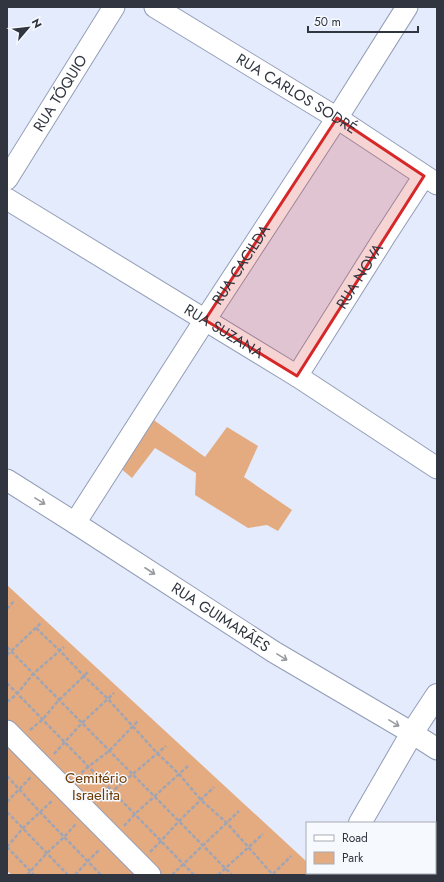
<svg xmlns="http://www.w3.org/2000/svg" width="444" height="882" font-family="Jost,sans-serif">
<rect width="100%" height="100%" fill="#e4ebfc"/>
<path fill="#e4ab80" d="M151,418L205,457L227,427L258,446L244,477L292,510L278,531L267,525L248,528L195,495L196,473L155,448L132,478L119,467Z
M7,585L307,862V873L306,875H12L7,871Z"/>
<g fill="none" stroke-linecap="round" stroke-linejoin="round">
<defs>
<g id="minor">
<path id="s1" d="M155,7L337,118L437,184"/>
<path id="s2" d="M7,179L114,7"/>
<path id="s3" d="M7,199L297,376L437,468"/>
<path id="s4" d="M297,376L385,236L424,176"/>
<path id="s5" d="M7,480L75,523L274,652L412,733L437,749"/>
<path id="s6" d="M75,523L205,320L337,118L407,7"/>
<path d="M7,731L150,875"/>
</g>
<path id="major" d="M360,823L412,733L437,695
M328,875L329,873"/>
</defs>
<use href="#minor" stroke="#929db6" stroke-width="23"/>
<use href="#major" stroke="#929db6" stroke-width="24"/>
<path stroke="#9fa5b4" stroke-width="2.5" stroke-dasharray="4 2" stroke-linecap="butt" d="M7,609L14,601
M36,628L60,651L84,676L108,699L157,753L179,774L201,800L227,823L273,875
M7,647L232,875
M7,655L42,622
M7,683L194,875
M7,702L17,694L33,674L64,647
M30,730L42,720L59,700L89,671
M54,754L82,723L114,693
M7,776L40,812L101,875
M77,777L88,767L109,751L138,721
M101,801L166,746
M7,802L31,777
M7,812L68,875
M124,826L135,814L189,765
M7,847L23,828L53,800
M7,847L34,875
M150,852L161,841L179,821L214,787
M273,874L291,856
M27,875L47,853L64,837L76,824
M75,875L88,861L100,849
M172,875L239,811
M218,875L263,834"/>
<use href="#minor" stroke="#fff" stroke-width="21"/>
<use href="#major" stroke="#fff" stroke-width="22"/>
</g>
<defs><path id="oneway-shaft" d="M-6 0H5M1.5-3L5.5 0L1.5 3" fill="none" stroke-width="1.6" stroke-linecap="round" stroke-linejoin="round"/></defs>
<g stroke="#989a9f">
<use href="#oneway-shaft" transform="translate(40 501) rotate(32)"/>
<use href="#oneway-shaft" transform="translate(150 571) rotate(33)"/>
<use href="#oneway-shaft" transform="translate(282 657) rotate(31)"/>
<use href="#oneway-shaft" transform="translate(394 723) rotate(31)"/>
</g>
<path fill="#d62828" fill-opacity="0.2" stroke="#d62828" stroke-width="3" stroke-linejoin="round" d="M337,118L424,176L297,376L205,320Z"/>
<g text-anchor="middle" stroke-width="3" stroke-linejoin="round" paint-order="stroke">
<g font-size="15" fill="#30353f" stroke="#f6f9fe">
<text dy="5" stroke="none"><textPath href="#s2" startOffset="101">RUA TÓQUIO</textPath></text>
<text dy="5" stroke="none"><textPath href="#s1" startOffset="166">RUA CARLOS SODRÉ</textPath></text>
<text dy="5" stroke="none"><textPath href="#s6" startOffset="307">RUA CACILDA</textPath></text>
<text dy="5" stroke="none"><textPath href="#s4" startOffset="118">RUA NOVA</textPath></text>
<text dy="5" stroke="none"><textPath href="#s3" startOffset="254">RUA SUZANA</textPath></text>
<text dy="5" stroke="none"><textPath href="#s5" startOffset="254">RUA GUIMARÃES</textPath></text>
</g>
<g font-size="15" fill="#6f3a02" stroke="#f6f9fe">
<text x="96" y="783">Cemitério<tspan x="96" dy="17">Israelita</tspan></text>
</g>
</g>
<rect width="444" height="882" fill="none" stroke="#30353f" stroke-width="16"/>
<rect x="306" y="822" width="130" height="52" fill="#f6f9fe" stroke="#a7abb2"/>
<rect x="314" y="835" width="20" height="6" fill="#ffffff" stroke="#a7abb2"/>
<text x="342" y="842" font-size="12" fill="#30353f">Road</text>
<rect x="314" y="852" width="20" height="12" fill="#e4ab80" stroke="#a7abb2"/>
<text x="342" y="862" font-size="12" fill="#30353f">Park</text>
<g transform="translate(28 28) rotate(62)" stroke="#f6f9fe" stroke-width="3" paint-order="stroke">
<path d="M0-3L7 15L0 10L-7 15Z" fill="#30353f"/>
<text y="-6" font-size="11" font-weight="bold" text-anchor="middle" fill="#30353f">N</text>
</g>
<path d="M308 26v6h110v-6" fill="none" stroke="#30353f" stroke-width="2"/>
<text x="314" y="26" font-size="12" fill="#30353f" stroke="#f6f9fe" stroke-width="3" paint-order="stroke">50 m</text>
</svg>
